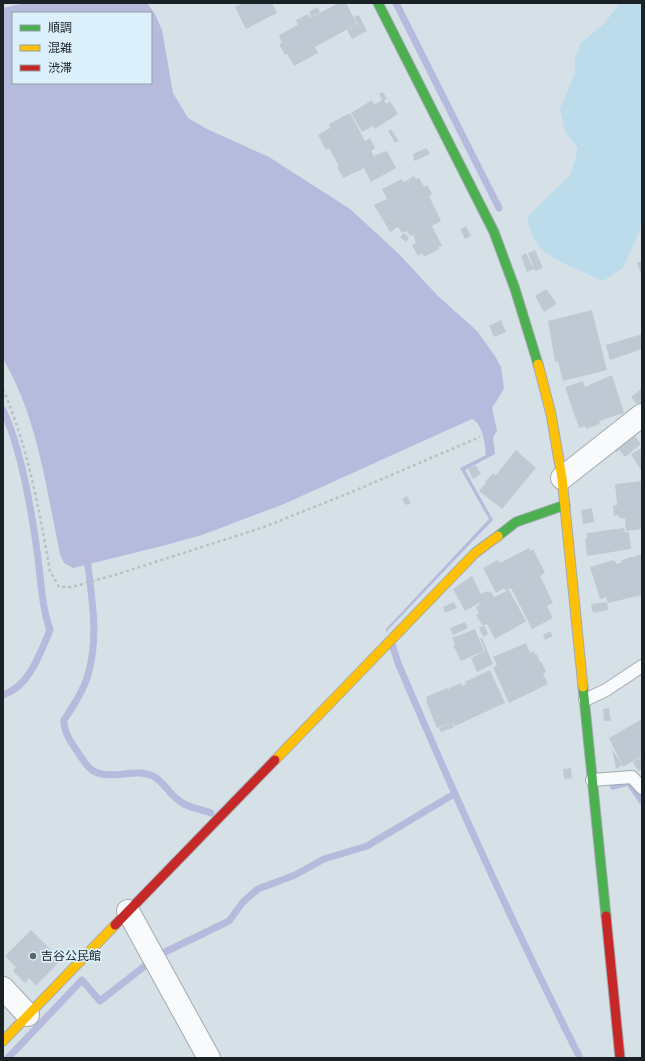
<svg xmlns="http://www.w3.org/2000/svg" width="645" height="1061" font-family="Spectral,'Noto Sans JP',serif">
<rect width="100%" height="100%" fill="#d6e1e7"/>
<path fill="#bcdcec" d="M620,3H642V221L638,235L623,268L603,281C588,274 550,259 540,248C533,239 529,227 527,217L571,174L578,148L565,132L560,109L575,73V57L581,43L604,24Z"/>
<path fill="#b6badc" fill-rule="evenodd" d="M26,3H147L155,14L162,30L173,93L188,118L207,129L269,157L336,200L350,209L398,253L438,296L477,331L495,356L501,367L504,389L492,408L497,431L493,437L495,454L465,470L493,520L386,632V629L489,519L460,468L486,455C485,444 483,424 472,419L284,504L202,535L162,546L73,568L64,563L60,554C46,488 38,418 3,359V8ZM13,13H151V83H13Z"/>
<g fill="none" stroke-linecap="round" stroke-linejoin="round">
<path stroke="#b6badc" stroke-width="7" d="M396,3L499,208
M3,410C22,451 32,513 38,558C41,582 42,607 50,630C40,653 30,686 3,695
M87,557C91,595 99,633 89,671C85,688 74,705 64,720C63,729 70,741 75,748C80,755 85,765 92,770C110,782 134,767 153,776C163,781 168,792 177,799C185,807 200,809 211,813
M392,644L398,663C455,797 515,929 580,1058
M613,786L629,782L642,801
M161,954L229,921L243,902L258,889L295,875L324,859L367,846L454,794
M8,1058L82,980L100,1001L146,965"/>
</g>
<path fill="#bfc9d3" d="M243,3H272L277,13L246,29L235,7Z
M339,3H346L357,24L315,47L318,53L294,66L287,54L285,55L279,44L282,43L279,35L298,25L296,20L308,14L310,18Z
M317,7L320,12L311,17L309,12Z
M359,15L367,31L352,39L347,30L358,24L354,17Z
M383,92L387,99L384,100L386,104L390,101L398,114L375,129L373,126L362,132L351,113L372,100L374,105L382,100L379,94Z
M350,113L365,141L370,138L375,148L371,151L375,158V155L387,151L396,168L371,182L364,168L343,178L337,167L339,166L329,148L326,150L318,135L330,128L329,124Z
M391,129L399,141L395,143L388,131Z
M426,148L430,153L428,155L414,161L413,154Z
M414,176L416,179L419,178L424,187L427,185L432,194L429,196L441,221L432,226L442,246L438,247L439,249L424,257L422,253L418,256L412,245L416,243L413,235L419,232L410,236L407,231L402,233L398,227L390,232L374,205L387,199L382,189L402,179L404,182Z
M466,226L471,236L465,239L460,229Z
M404,233L409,238L406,242L400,237Z
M535,250L543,268L535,271L528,253Z
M526,253L534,269L527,272L521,256Z
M642,261V276L637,263Z
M546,289L557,304L544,312L535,296Z
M592,310L607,370L563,381L558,361L555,362L548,321Z
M501,320L506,332L494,337L489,326Z
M642,334V349L610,360L606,345Z
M612,375L624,413L599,421L600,424L586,429L585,426L579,428L565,387L583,381L585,387Z
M642,388V404L639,407L631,397Z
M630,430L641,444L625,457L619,450L617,453L610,445Z
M642,448V472L631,454Z
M516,450L536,468L502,509L479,491L486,483L485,482L493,473L496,475Z
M476,465L481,474L473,479L468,469Z
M642,481V529L626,531L625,518H619V515L614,516L613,506L617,505L615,484Z
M407,496L411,503L406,505L402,499Z
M592,508L594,522L583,524L581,510Z
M624,528L625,532H629L631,549L587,556L585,538H587V533Z
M529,548L531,551L533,549L545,573L540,576L553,603L547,606L553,618L532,629L511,588L506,591L504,588L496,593L483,568L498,560L500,563Z
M642,554V595L608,603L606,597L600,599L590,567L614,560L617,564L622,562V560Z
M472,576L481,594L488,591L489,593L491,592L494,597L509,590L526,621L525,622L495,639L487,624L483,626L476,615L479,614L476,607L480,604L479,603L465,611L453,589Z
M454,602L457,608L445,613L443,607Z
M607,602L608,610L593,613L591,604Z
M465,622L468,628L453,635L450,628Z
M482,626V627L485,626L488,634L483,637L479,627Z
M475,629L484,651L461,661L453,645H455L452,638Z
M550,631L553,636L545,640L543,635Z
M480,638H482L493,664L477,672L471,658L485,651Z
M526,643L530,653L533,651L535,655L536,653L540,662L541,661L546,672L543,674L548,684L509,703L495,672L493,667L497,665L493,657Z
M490,670L505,703L455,726L452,722L437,728L426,701L427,700L426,697L447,688L451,691L449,688L461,683L462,686L466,684L465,682Z
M609,708L611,721H604L603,709Z
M642,719V756L623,767L609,738Z
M452,722L454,727L441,732L439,728Z
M612,749L622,765L616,769Z
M642,757V769L638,771L633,762Z
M571,768L572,778L564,779L563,769Z
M31,930L61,960L36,986L29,978L25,983L13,971L16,967L5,956Z"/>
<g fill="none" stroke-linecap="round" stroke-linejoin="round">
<defs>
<path id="lane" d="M585,700L606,690L642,666
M592,780L632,777L642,788"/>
<path id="street" d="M562,478L642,415
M128,911L209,1058
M3,988L28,1015"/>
<path id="fast" d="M378,3L494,232L515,289L538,364
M498,536L516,522L565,505
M583,687L606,916"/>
<path id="slow" d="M538,364L551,414L562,478L583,687
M275,760L475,553L498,536
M3,1041L115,925"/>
<path id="jam" d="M606,916L620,1058
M115,925L275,760"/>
</defs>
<use href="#lane" stroke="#a2abaf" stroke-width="14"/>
<use href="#street" stroke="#a2abaf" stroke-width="24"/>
<use href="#fast" stroke="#a2abaf" stroke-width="11"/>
<use href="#slow" stroke="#a2abaf" stroke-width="11"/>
<use href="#jam" stroke="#a2abaf" stroke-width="11"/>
<path stroke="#bcbfc1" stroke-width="2.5" stroke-dasharray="3 3" stroke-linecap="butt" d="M3,389C28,447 39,509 50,571L59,587H72L118,574L264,527L354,491L480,437"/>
<use href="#lane" stroke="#f9fafb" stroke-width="12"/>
<use href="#street" stroke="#f9fafb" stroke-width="22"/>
<use href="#fast" stroke="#4caf50" stroke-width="9"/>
<use href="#slow" stroke="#ffc107" stroke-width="9"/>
<use href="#jam" stroke="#c62828" stroke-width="9"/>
</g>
<circle fill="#5c656a" stroke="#dcf0fb" stroke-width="1.5" cx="33" cy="956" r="4"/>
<g text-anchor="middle" stroke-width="3.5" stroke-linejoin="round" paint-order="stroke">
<g font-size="12" fill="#1b2226" stroke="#dcf0fb" text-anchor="start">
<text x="41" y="960">吉谷公民館</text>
</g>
</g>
<rect width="645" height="1061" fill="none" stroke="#1b2226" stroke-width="8"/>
<rect x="12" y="12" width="140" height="72" fill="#dcf0fb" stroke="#8f9ea6"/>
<rect x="20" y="25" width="20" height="6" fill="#4caf50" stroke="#8f9ea6"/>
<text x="48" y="32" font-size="12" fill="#1b2226">順調</text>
<rect x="20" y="45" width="20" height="6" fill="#ffc107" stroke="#8f9ea6"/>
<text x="48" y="52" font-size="12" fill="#1b2226">混雑</text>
<rect x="20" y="65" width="20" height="6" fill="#c62828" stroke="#8f9ea6"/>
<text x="48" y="72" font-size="12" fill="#1b2226">渋滞</text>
</svg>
